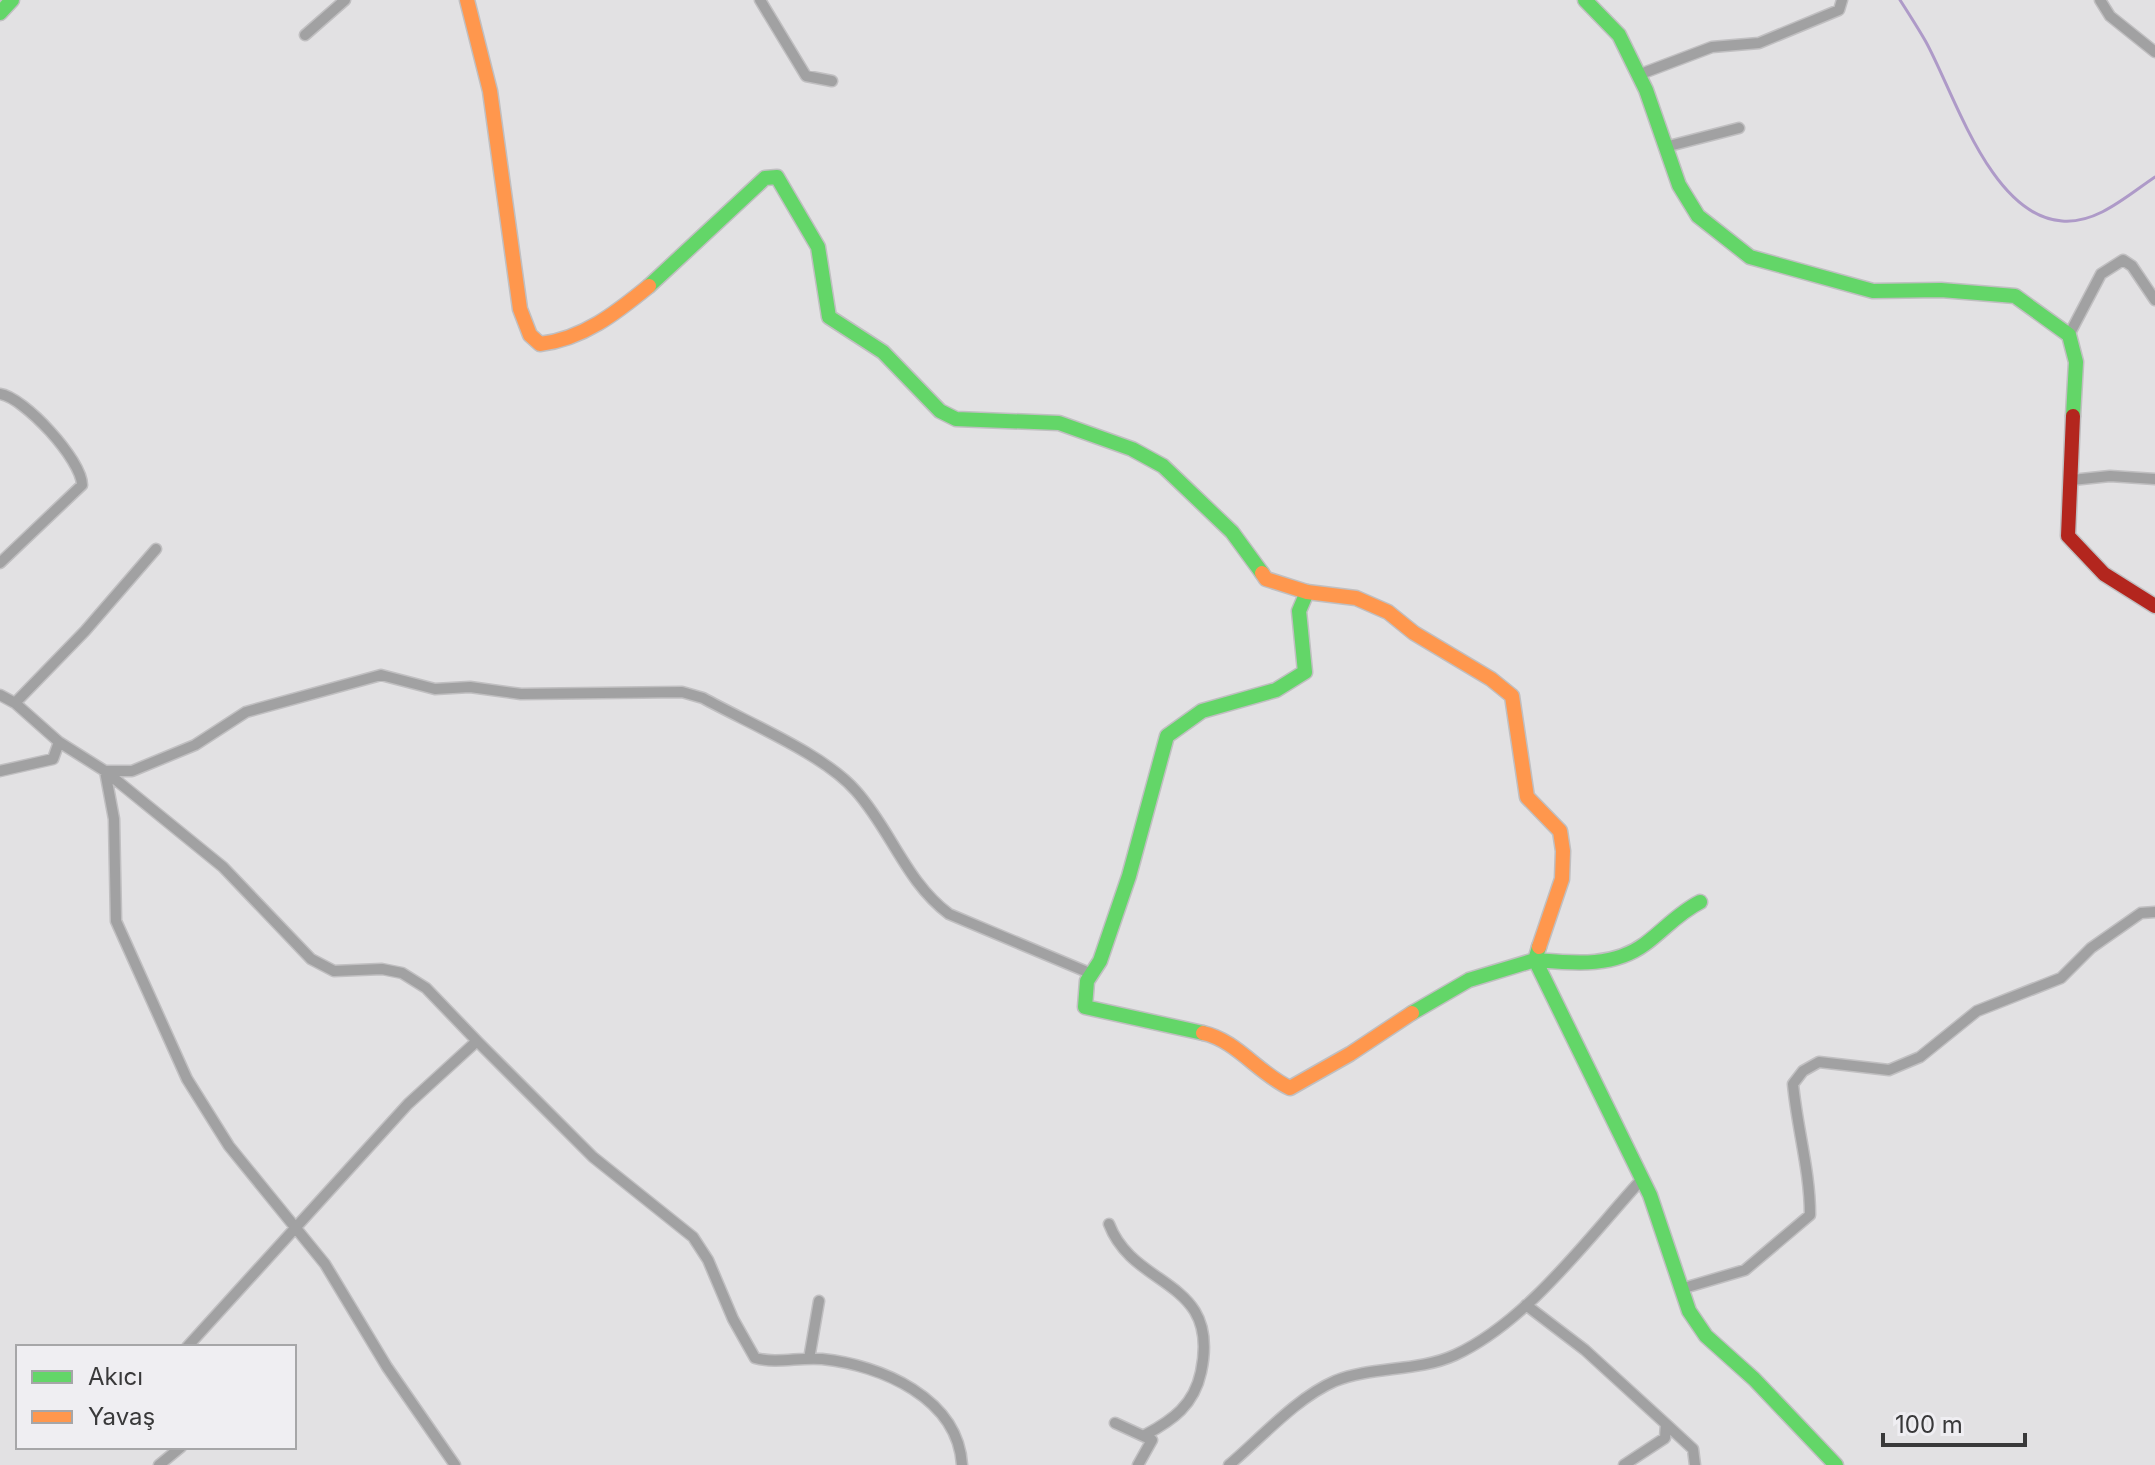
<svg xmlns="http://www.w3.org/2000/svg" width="2155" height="1465" font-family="Inter,sans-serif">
<rect width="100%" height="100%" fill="#e2e1e3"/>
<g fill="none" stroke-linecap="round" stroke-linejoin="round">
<path stroke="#ae9ac8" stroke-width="3" d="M1900,0C1909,14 1918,28 1926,42C1955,95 1991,216 2062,221C2097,224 2128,195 2155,177"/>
<defs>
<path id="street" d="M760,0L806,76L832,81
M2100,0L2110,16L2155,52
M305,35L345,0
M1638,75L1712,47L1759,43L1839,10L1842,0
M1665,147L1739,128
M2069,335L2101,274L2123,260L2132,266L2155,300
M0,394C24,397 82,460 82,485L0,563
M2072,480L2110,476L2155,479
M0,695L15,703L59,742L105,771L114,819L116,921L187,1079L229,1146L325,1264L387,1367L455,1465
M15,703L85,631L156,549
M0,771L53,759L59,742
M477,1041L426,988L402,973L382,969L334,971L311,959L223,867L105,771H132L195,745L246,712L381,675L435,689L470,687L521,694L682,692L703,698C748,723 824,754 856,791C891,830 906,882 949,914L1092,974
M1109,1224C1134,1290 1221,1278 1201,1372C1194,1405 1173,1420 1145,1435
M1684,1288L1745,1270L1810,1215C1810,1170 1797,1128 1793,1084L1803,1071L1819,1062L1889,1070L1920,1057L1977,1011L2061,978L2091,948L2141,913L2155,912
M1526,1305L1585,1350L1666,1424L1665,1438L1624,1465
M187,1347L408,1104L477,1041L593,1157L693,1237L708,1260L733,1319L755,1358C778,1364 798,1357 822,1359C881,1365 958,1398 962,1465
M809,1359L819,1301
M1115,1423L1152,1440L1138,1465
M1666,1424L1693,1449L1695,1465
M159,1465L181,1447
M1229,1465C1261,1438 1296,1398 1335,1381C1372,1366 1418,1372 1455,1355C1528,1321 1588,1238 1642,1179"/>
<path id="fast" d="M1585,0L1619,35L1646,90L1679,185L1698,216L1750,257L1873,291L1941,290L2015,296L2069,335L2076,362L2073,416
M0,13L12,0
M649,286L765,178L777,177L818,247L829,317L883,352L940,411L956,419L1059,423L1132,449L1163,466L1232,532L1262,573
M1539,947L1535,960C1572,963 1613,968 1645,944C1664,930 1678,913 1700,902
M1412,1013L1469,980L1535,960L1650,1195L1689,1311L1706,1336L1754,1379L1836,1465
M1203,1033L1085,1007L1087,981L1100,961L1129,876L1167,736L1202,711L1276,690L1305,672L1299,611L1307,592"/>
<path id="slow" d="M467,0L490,91L520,309L530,335L540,344C583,339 616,313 649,286
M1262,573L1266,579L1307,592L1356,598L1388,612L1414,633L1491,679L1512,696L1527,797L1560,831L1563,851L1562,879L1539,947
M1203,1033C1236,1040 1259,1074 1290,1088L1350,1054L1412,1013"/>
<path id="jam" d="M2073,416L2068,536L2104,574L2155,606"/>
</defs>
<use href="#street" stroke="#c0bfc1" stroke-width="13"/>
<use href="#fast" stroke="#c0bfc1" stroke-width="17"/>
<use href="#slow" stroke="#c0bfc1" stroke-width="17"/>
<use href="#jam" stroke="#c0bfc1" stroke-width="17"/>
<use href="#street" stroke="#a1a1a2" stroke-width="10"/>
<use href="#fast" stroke="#63d668" stroke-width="14"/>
<use href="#slow" stroke="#ff974d" stroke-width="14"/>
<use href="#jam" stroke="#b3261e" stroke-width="14"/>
</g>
<rect x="16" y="1345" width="280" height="104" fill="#efeef2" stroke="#a6a6a8" stroke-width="2"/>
<rect x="32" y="1371" width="40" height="12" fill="#63d668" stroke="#a6a6a8" stroke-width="2"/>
<text x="88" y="1385" font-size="24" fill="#39393a">Akıcı</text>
<rect x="32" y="1411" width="40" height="12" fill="#ff974d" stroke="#a6a6a8" stroke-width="2"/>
<text x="88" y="1425" font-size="24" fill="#39393a">Yavaş</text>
<path d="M1883 1433v12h142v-12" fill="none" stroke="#39393a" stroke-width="4"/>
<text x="1895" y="1433" font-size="24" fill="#39393a" stroke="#efeef2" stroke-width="6" paint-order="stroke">100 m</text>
</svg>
